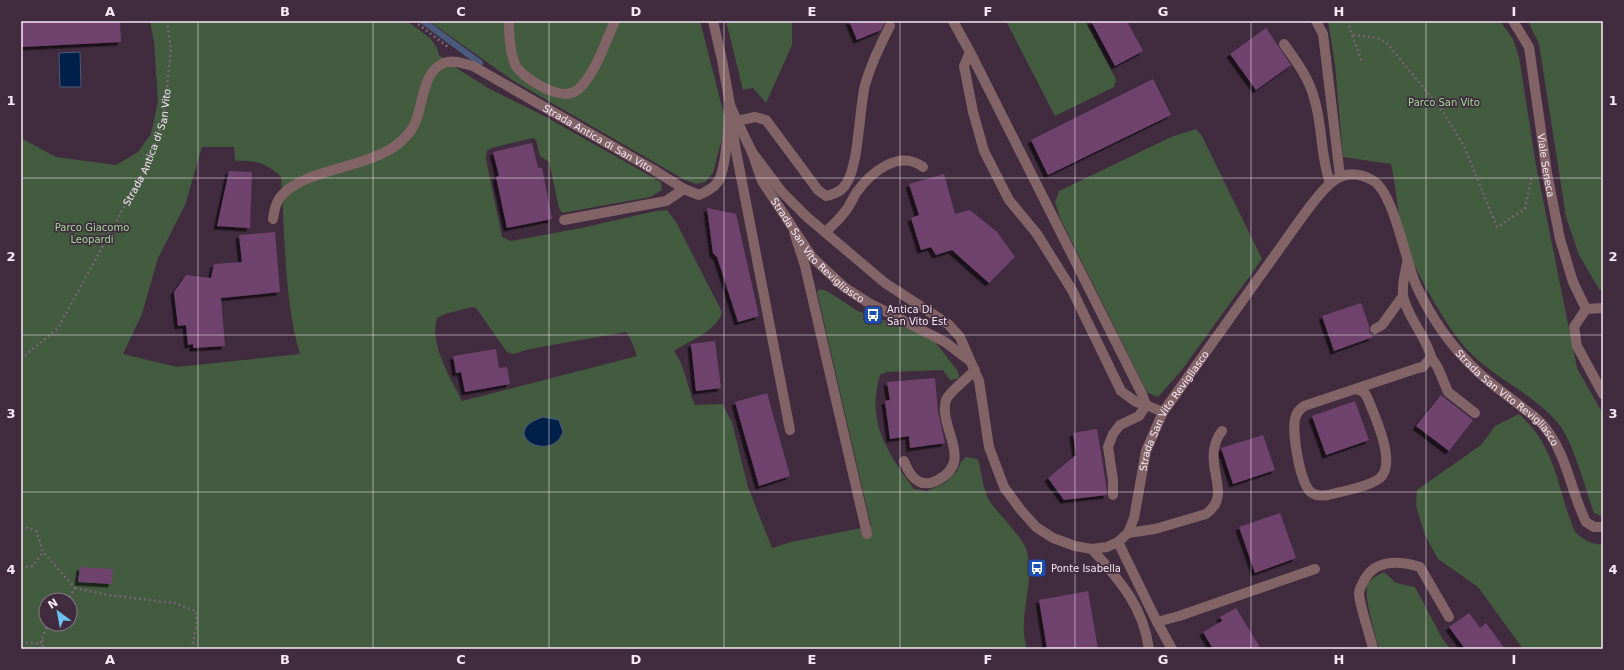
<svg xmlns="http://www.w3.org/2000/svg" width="1624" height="670" font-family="'DejaVu Sans',sans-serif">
<defs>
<filter id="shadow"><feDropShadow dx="-3.5" dy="3.5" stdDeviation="0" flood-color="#0009"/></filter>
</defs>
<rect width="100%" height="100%" fill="#402b3f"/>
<path fill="#435b3f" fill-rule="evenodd" d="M150,21H407L430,38L437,48L439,55L458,69L488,88L546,117L661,182L662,190L650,197L562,213L559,208L549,162L540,156L536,140L533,138L492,148L487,151L486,159L502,237L511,241L581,228L656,211L667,210L676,222L722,312C717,331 689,341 674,351C686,368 687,387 695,405L722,404L732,422L748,487L772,548L791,542L871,526L817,292L819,289L827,291L858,311L915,331L935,342L957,370L959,376L957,379L950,380L943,370L886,372L880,375C866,422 887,452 914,489L927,491L945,483L957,471L961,462L966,457L978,459C981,471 984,494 991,503C999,514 1025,540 1027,552C1035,584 1017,618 1027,649H21V138L56,157L116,165L138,152L151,134L158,101L154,42ZM202,147H234L235,161C255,160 267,163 281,177C285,232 284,302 300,354L177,367L123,354L142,314L158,258L185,205ZM472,307L476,308L507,352L513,354L530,349L626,332L631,340L637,356L462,401C451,378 429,345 437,318L445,314ZM46,600H70V624H46Z
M429,21H700L726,123L713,173L705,182L696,184L685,180L512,80Z
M726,21H792V45L766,103L753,88L743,90Z
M1006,21H1085L1116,79L1114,87L1055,116Z
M1328,21H1500L1513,39L1519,57L1536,165L1577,368L1603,414V517L1594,513C1585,488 1574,443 1558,423C1530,390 1485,375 1459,340C1441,316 1419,278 1408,250C1398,223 1397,192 1391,164L1343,157L1335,65Z
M1528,21H1603V291L1599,289L1579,255L1566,217L1539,44Z
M1196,129L1202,136L1262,259L1181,371L1158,397L1148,393L1145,388L1060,218L1055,202L1059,191L1171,137Z
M1519,414C1558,449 1556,487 1575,532C1584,540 1591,545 1603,544V649H1523L1478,587L1438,559L1425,535L1416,506L1417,490L1481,445L1495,426Z
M1384,572L1396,583L1415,587L1442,638L1450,649H1379C1376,636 1362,593 1368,583C1372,578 1378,575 1384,572Z"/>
<path fill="#001f49" stroke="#4a5c7d" d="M80,52L81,87H60L59,53Z
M543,417L559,420L563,432C552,465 495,433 543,417Z"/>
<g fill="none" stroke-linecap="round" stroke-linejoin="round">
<path stroke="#4a5c7d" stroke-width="6" d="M423,21L480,63"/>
</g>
<path fill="#70436e" filter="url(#shadow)" d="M21,21H120L121,42L21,47Z
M849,21H886L881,30L857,40Z
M1091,21H1127L1143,51L1115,66Z
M1266,28L1291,65L1256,90L1230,54Z
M1153,79L1171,115L1048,175L1031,140Z
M532,143L538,168H542L552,219L507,228L496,177L499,176L493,152Z
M229,171L252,172L250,228L217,226Z
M944,174L955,214L970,210L997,232L1015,257L989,283L952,250L936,255L931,247L921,250L911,218L919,215L909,184Z
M707,208L736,214L759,316L738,322L717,257L713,253Z
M275,232L280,292L221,298L225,346L193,348V344L188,345L186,325L178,326L174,292L186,275L211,278L214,264L242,262L239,235Z
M1361,303L1369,326V332L1373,337L1334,351L1322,316Z
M715,341L721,388L696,391L691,344Z
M496,349L499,368L507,367L510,384L465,392L461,372L456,373L453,356Z
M935,378L938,412L945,443L910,448L909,436L890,439L885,401L890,400L887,382Z
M767,393L790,476L759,486L735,402Z
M1441,395L1473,420L1449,451L1416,426Z
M1355,401L1369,440L1326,455L1312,416Z
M1097,429L1106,484L1107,495L1064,500L1048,478L1076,455L1073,433Z
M1263,435L1275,470L1233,484L1221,448Z
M1280,513L1296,558L1255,573L1239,527Z
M80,567L113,569L112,584L78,582Z
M1088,591L1098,649H1047L1039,600Z
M1236,608L1261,649H1213L1203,632L1222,621L1220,617Z
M1469,613L1480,628L1486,623L1505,649H1465L1449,627Z"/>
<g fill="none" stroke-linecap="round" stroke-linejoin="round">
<g stroke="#776576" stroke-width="2.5" stroke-dasharray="2 3" stroke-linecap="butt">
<path d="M414,21L448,47"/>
<path d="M1347,21L1362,62"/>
<path d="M1353,35L1378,38L1387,43L1441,109L1464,146L1497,227L1525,209L1531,179L1533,178"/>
<path id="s1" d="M21,359L58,328L145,169L163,121L171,50L167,21"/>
<path d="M21,526L36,531L43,552L75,588L68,600"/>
<path d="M21,567L33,566L43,552"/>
<path d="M75,588L108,595L174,603L196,611L197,621L192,649"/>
<path d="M42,640L43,649"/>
<path d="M21,642L40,644L48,624"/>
</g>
<g stroke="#826467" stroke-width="10">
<path d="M509,21C509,35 510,54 516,66C524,79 559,100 574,92C593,82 606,40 615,21"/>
<path d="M953,21L970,52L964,66L973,112L984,151L1009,200L1037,234L1072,290L1121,391L1136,402L1146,405L1139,416L1120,425L1113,434L1108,447L1113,480V495"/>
<path d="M1316,21L1323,34L1340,176"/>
<path d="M1284,44C1296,61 1309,78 1314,98C1323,126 1320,155 1330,183"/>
<path d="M970,52L1142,394L1146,405L1163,412"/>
<path d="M737,121L755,117L766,120L818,190L826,196C834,194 841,192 846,184C859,165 859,110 865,85C871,64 880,45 890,26"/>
<path d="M732,125L735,146L790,430"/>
<path id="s2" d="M273,219C274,211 276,200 283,194C306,170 362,168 394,147C402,141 408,136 413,127C424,109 420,73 444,63C453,59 464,64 473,66L654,170L684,189L699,195C706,192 712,189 717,183C727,171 728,122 730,105"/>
<path d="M564,220L666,201L684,189"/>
<path d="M794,232L805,266L867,534"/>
<path d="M826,232C831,226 838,221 843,214C849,208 852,200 856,193C871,172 899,149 923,167"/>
<path d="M1375,329L1382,325L1403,296"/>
<path d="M1431,357L1438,368L1448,392L1475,413"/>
<path d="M1356,389L1364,392L1368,399C1375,417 1397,463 1380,478C1369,487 1342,491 1328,495C1322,496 1317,496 1312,493C1300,486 1292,432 1295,419C1296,413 1299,410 1304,406L1418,368"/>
<path d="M904,461C907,469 911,477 918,481C924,485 932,483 938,480C975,460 938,429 946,400C949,392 968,378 975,370"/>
<path d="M1128,533L1155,529L1206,514C1230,497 1210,474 1214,450C1215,443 1218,436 1222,431"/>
<path d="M1157,622L1179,616L1315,569"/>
<path d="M1373,649C1370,635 1360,607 1359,594C1359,588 1363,582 1366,577C1378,559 1401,561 1420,567L1449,617"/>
</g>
<g stroke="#826467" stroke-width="10">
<path id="s3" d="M713,21L722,60L730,105L737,121L752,152L762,181L812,257L844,287L867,302L945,342L970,361"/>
<path id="s4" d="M1513,21L1529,47L1547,173L1560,239L1573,282L1586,309"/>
<path id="s5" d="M752,152L782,192L807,217L885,283L948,324L960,337L979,381L989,447L1004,487L1020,509L1036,527L1053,538L1075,546L1092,549L1107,547L1118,542L1128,533L1134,518L1146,451L1163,412L1305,213C1323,190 1340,162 1372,180C1394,191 1405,262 1417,287C1431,317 1450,345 1474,368C1489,383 1507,395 1523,408C1530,413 1537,418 1542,424C1567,452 1570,490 1586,522L1594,527H1603"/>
<path d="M1407,263C1405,273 1402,284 1403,294C1404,312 1427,338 1431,357L1423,367L1418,368"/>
<path d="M1603,308L1586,309L1574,327L1577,346L1603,394"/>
<path d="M1118,542L1157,622L1172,649"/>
<path d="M1092,549C1120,581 1143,606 1149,649"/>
</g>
</g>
<path fill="none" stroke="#f7e9f6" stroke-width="1" stroke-opacity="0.55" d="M198,21V649M373,21V649M549,21V649M724,21V649M900,21V649M1075,21V649M1251,21V649M1426,21V649M21,178H1603M21,335H1603M21,492H1603"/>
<defs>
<symbol id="bus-square" viewBox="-11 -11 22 22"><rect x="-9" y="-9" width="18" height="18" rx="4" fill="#1a4fb4" stroke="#402b3f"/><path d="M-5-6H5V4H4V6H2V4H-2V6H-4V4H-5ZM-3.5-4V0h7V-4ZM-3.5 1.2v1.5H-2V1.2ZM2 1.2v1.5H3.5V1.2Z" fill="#fff"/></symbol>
</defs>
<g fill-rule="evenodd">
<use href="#bus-square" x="862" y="304" width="22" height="22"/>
<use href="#bus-square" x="1026" y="557" width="22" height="22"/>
</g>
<g text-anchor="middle" stroke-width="3.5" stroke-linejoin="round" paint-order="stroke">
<g font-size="10" fill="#9fdd94" stroke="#402b3f">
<text x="1444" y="106">Parco San Vito</text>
<text x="92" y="231">Parco Giacomo<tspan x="92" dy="12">Leopardi</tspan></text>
</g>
<g font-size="10" fill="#f7e9f6" stroke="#402b3f">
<text dy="4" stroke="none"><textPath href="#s2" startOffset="424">Strada Antica di San Vito</textPath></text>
<text dy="4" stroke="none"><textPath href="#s1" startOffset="251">Strada Antica di San Vito</textPath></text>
<text dy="4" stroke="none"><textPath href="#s4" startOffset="150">Viale Seneca</textPath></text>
<text dy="4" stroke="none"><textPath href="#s3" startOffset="258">Strada San Vito Revigliasco</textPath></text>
<text dy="4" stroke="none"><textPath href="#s5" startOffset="1308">Strada San Vito Revigliasco</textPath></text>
<text dy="4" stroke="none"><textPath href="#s5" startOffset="723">Strada San Vito Revigliasco</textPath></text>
</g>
<g font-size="10" fill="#f7e9f6" stroke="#402b3f" text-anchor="start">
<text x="887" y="313">Antica Di<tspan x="887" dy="12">San Vito Est</tspan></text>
<text x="1051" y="572">Ponte Isabella</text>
</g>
</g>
<rect width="1624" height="670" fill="none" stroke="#402b3f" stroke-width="44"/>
<g transform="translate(58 612) rotate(328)"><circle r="19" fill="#402b3f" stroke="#897788"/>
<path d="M0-3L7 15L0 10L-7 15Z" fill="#6dc2f3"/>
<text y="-6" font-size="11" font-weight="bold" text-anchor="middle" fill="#f7e9f6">N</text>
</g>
<rect x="22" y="22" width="1580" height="626" fill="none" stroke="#f7e9f6" stroke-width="1.5"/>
<g font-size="13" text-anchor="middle" font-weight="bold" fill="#f7e9f6">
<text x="110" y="16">A</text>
<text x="285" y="16">B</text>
<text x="461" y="16">C</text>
<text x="636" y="16">D</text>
<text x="812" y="16">E</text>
<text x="988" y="16">F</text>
<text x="1163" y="16">G</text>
<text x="1339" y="16">H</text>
<text x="1514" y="16">I</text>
<text x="11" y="105">1</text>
<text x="1613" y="105">1</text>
<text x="11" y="261">2</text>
<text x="1613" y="261">2</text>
<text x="11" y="418">3</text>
<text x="1613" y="418">3</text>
<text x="11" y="574">4</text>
<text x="1613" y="574">4</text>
<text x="110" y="664">A</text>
<text x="285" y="664">B</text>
<text x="461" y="664">C</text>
<text x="636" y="664">D</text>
<text x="812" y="664">E</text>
<text x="988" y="664">F</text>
<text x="1163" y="664">G</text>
<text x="1339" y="664">H</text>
<text x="1514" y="664">I</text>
</g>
</svg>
